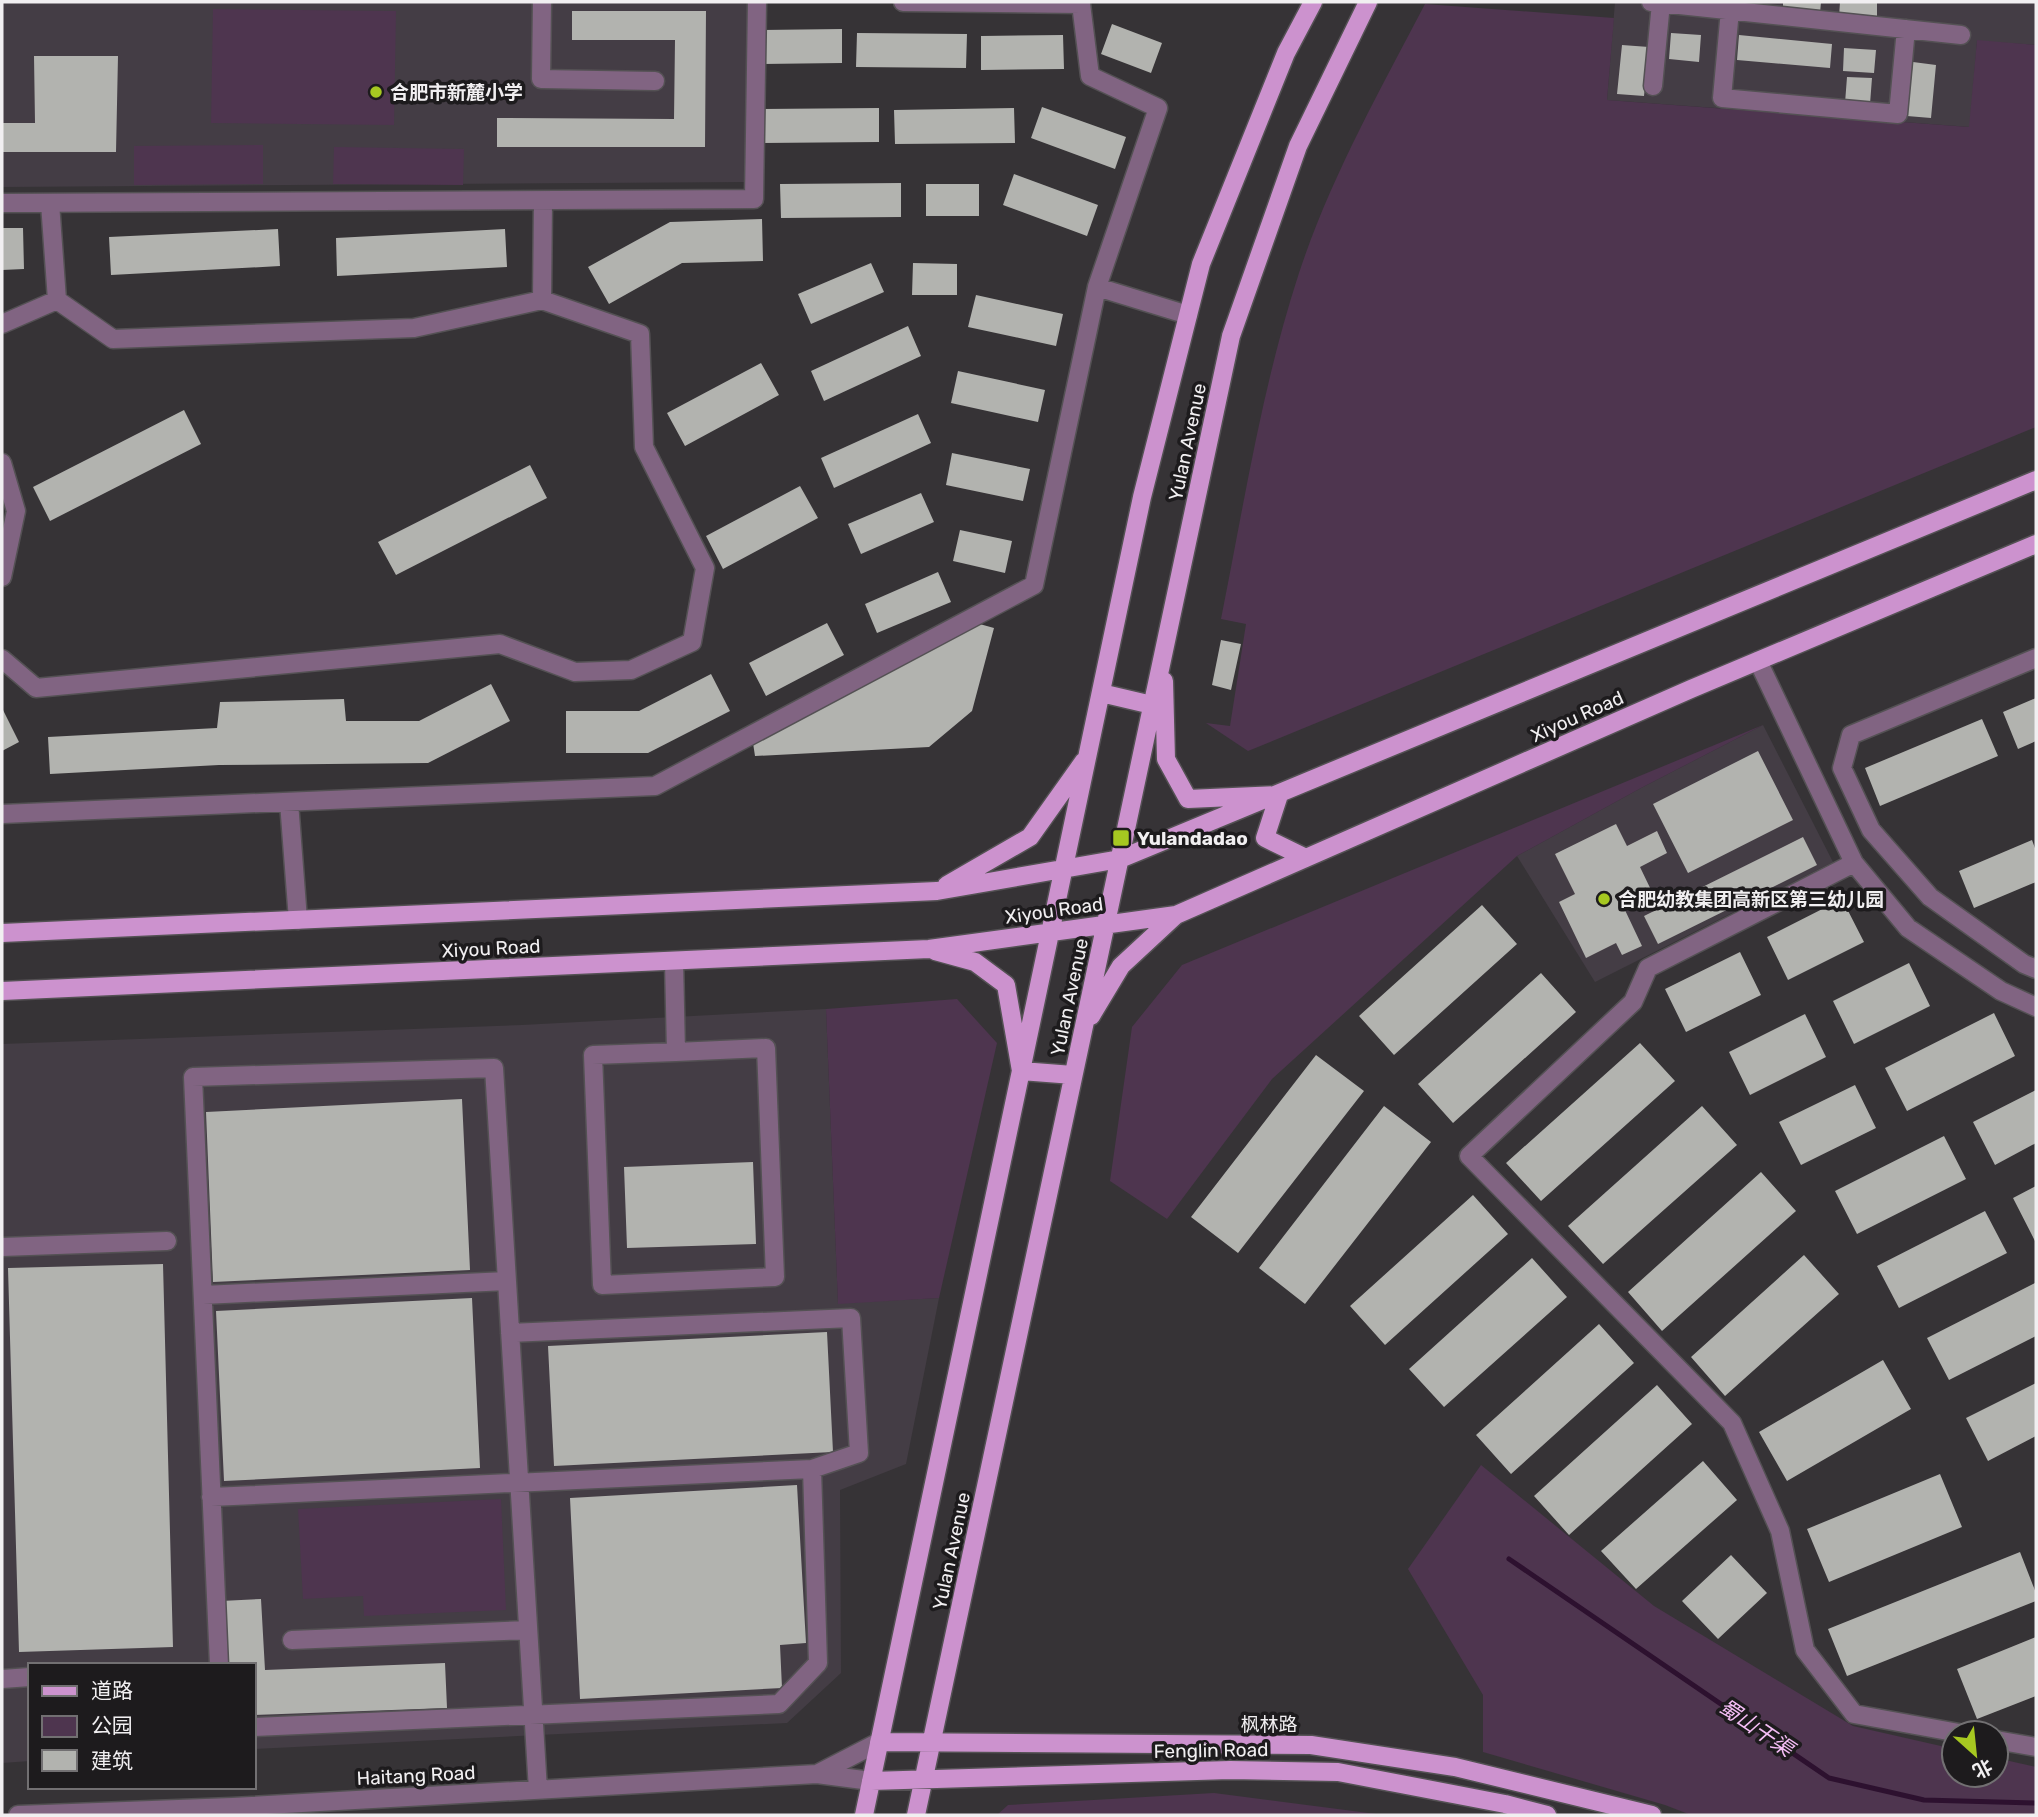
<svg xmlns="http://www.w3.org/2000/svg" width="2038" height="1817" font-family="Rubik,'Noto Sans SC',sans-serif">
<rect width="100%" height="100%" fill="#363336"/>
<path fill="#443d45" d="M2,2H752L748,182L2,187Z
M1615,2H2036V45L1977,41L1970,127L1607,100Z
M1763,725L1833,862L1595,982L1517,856L1641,788Z
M826,1009L838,1303L939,1298L906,1464L840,1490L841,1673L787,1723L254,1749V1665H30V1761L2,1763V1044L522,1025Z"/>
<path fill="#4e354f" d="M1425,4L1614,18L1607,100L1969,127L1977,40L2036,45V427L1248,751L1206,723L1230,726L1246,624L1221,619C1244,504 1262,386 1299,273C1330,179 1379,92 1425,4Z
M213,9L396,11L394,125L211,123Z
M263,145V184L134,185V146Z
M334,147L464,149L463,185L333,184Z
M1763,725L1641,788L1517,856L1272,1079L1167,1219L1110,1181L1132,1027L1182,965Z
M957,999L997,1043L939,1298L838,1304L826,1009Z
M1481,1465L1654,1606L1853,1726L1954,1749V1775H1996V1758L2036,1767V1815H1691L1665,1805L1483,1752V1695L1408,1569Z
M501,1499L506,1610L364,1616L363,1596L303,1599L298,1509Z
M1214,1793L1384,1815H997L1008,1805Z"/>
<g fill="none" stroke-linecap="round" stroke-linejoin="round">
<path stroke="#2d112f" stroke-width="5" d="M1509,1559L1829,1778L1924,1800L2036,1803"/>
</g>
<path fill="#b2b3af" d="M1783,2H1821L1820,13L1783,11Z
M1840,2H1877V19L1839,17Z
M572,11H706L705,147H497V118L674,119L675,40H572Z
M1112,24L1162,43L1151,73L1101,54Z
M842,29V63L759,64V30Z
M857,33L967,34L966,68L856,67Z
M1671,33L1701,35L1699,62L1669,59Z
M1063,35L1064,69L981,70V36Z
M1739,35L1832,44L1830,68L1737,60Z
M1622,45L1649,47L1644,96L1617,94Z
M1844,48L1876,50L1874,73L1843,71Z
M34,56H118L116,152H2V123H35Z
M1913,62L1936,65L1931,118L1907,116Z
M1847,77L1872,78L1870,104L1845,103Z
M1042,107L1126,137L1115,169L1031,138Z
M879,108V142L759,143L758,109Z
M1014,108L1015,143L895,144L894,110Z
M1014,174L1098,205L1087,236L1003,205Z
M901,183V217L781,218L780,184Z
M926,184H979V216H926Z
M762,219L763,261L682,263L609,304L588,267L670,222Z
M2,228H23L24,269L2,270Z
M278,229L280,266L111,275L109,237Z
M505,229L507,267L337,276L336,238Z
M871,263L884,292L811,324L798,294Z
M913,263L957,264V295H912Z
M976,295L1063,314L1056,346L968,327Z
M908,326L921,356L824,401L811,371Z
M761,363L779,395L685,446L667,413Z
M958,371L1045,390L1038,422L951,403Z
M184,410L201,444L50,521L33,487Z
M918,414L931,443L834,488L821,458Z
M952,453L1030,469L1023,501L946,485Z
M530,465L547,498L396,575L378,542Z
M800,486L818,518L723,569L706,536Z
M921,493L934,522L861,554L848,524Z
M960,530L1012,541L1005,573L953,561Z
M938,572L951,602L877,633L865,604Z
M827,623L844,655L766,696L749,663Z
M976,623L994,628L972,711L929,747L755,756L753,743Z
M1221,640L1241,644L1231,690L1212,685Z
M711,674L730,711L648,753H566V711H639Z
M491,684L510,721L428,763L219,765L50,774L48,737L217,728L220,702L344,699L346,721H419Z
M2036,698V741L2018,749L2003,712Z
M2,708L19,742L2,751Z
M1982,719L1998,756L1880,806L1865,768Z
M1758,751L1793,820L1688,873L1653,804Z
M1616,824L1627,846L1657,831L1667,853L1640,867L1653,894L1624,908L1642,946L1622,955L1616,943L1586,958L1559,902L1575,894L1555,854Z
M1803,837L1817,865L1658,944L1644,916Z
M2032,840L2036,851V882L1974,908L1959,871Z
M1842,899L1864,942L1788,980L1767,937Z
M1482,905L1517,944L1394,1055L1359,1016Z
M1740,952L1761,995L1686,1032L1665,989Z
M1909,963L1930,1006L1854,1044L1833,1001Z
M1541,973L1576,1012L1453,1123L1418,1084Z
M1994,1013L2015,1056L1907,1111L1885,1068Z
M1805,1014L1826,1057L1750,1095L1729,1052Z
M1640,1043L1675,1081L1541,1201L1506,1163Z
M1316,1055L1364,1091L1238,1253L1191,1217Z
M1855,1085L1876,1128L1801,1165L1779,1122Z
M2036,1090V1143L1995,1165L1973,1122Z
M462,1099L470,1270L213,1282L206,1112Z
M1384,1106L1431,1142L1305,1304L1259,1268Z
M1702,1106L1737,1145L1603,1264L1568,1226Z
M1944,1136L1966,1179L1857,1234L1835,1191Z
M753,1162L756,1244L627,1248L624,1167Z
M1761,1172L1796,1211L1662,1331L1628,1292Z
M2036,1186V1243L2013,1198Z
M1473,1195L1508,1234L1385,1345L1350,1306Z
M1985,1211L2007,1253L1899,1308L1877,1266Z
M1804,1255L1839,1294L1725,1396L1691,1357Z
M1532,1258L1567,1297L1444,1407L1409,1369Z
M163,1264L173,1647L19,1652L8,1268Z
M2035,1283L2036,1336L1949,1380L1927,1338Z
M472,1298L480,1468L224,1481L216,1311Z
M1599,1324L1634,1363L1511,1474L1476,1435Z
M827,1332L833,1452L554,1466L548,1346Z
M1883,1360L1911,1409L1787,1481L1759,1432Z
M2036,1383V1436L1988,1461L1966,1418Z
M1657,1385L1692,1424L1569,1535L1534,1496Z
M1703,1461L1737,1500L1636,1589L1601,1551Z
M1940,1474L1962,1527L1829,1582L1807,1529Z
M797,1485L806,1643L780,1645L782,1688L580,1699L570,1498Z
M2020,1552L2036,1593V1601L1847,1676L1828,1629Z
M1731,1555L1767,1593L1718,1639L1682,1601Z
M261,1599L265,1670L445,1663L447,1708L254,1715V1665H225L221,1601Z
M2036,1637V1696L1977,1719L1957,1669Z"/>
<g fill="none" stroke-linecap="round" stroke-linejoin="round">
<defs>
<path id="minor" d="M542,2L541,79L655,81
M1651,2L1961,35
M1730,10L1722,98L1898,114L1906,29
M1653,86L1661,3
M2,203L754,199L757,2
M50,203L57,300L113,339L414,328L542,300L543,201
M1097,287L1188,315
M2,324L57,300
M2,463L16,511L2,577
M2036,658L1851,735L1842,768L1871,830L1930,897L2024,964L2036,969
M2,659L36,688L500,644L575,672L631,670L692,642L705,568L644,447L640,334L542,300
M1758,661L1854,863L1908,928L2001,991L2036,1007
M289,802L298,920
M2,814L655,786L1034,585L1097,287L1158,108L1090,76L1081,4L903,2
M1854,863L1648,968L1633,1002L1469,1156L1732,1423L1780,1531L1805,1650L1854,1714L1959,1733
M674,961L676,1052L593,1055L602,1285L775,1277L766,1048L676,1052
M2,1247L167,1241
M203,1295L507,1281
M510,1333L851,1318L859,1453L812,1469
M211,1497L812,1469L818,1663L779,1704L254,1727
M292,1640L528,1630
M219,1665L193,1077L494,1068L538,1790
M2,1679L30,1677
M1996,1740L2036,1747
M817,1774L879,1742
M18,1815L232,1807L817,1774L871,1781"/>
<path id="major" d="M1164,681L1166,759L1188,799L1279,795L1265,838L1306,858
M1101,693L1152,705
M947,885L1030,837L1084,761
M2,933L937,891L1120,859L2036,480
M935,951L975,962L1006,985L1021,1071L1073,1075
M2,991L929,949L1176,915L1691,689L2036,544
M1091,1016L1121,966L1176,915
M879,1742L1311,1745L1455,1767L1652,1815
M871,1781L1230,1770L1338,1772L1505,1804L1547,1815
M864,1815L1142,497L1201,264L1286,53L1313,2
M916,1815L1231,336L1298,146L1368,2"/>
</defs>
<use href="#minor" stroke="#545154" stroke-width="21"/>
<use href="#major" stroke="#545154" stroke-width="21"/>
<use href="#minor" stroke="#816482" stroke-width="18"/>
<use href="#major" stroke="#cc92ce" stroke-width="18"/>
</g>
<g fill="#a6c821" stroke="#1d1b1d" stroke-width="2.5">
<circle cx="376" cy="92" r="7"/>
<rect x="1112" y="829" width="18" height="18" rx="3.5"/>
<circle cx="1604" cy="899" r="7"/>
</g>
<g text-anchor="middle" stroke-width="7" stroke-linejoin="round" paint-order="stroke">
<g font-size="19" font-weight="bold" fill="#f1eff1" stroke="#1d1b1d" text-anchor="start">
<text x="390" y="99">合肥市新麓小学</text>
<text x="1137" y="845">Yulandadao</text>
<text x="1618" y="906">合肥幼教集团高新区第三幼儿园</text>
</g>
<g font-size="19" fill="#f1eff1" stroke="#1d1b1d">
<text transform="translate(1187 442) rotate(-78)" y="7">Yulan Avenue</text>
<text transform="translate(1577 716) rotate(-24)" y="7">Xiyou Road</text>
<text transform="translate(1054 910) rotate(-8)" y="7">Xiyou Road</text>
<text transform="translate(491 948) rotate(-3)" y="7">Xiyou Road</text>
<text transform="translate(1069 997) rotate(-78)" y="7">Yulan Avenue</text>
<text transform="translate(951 1551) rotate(-78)" y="7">Yulan Avenue</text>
<text x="1269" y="1731">枫林路</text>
<text transform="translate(1211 1750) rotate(-1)" y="7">Fenglin Road</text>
<text transform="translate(416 1775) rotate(-3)" y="7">Haitang Road</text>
</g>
<g font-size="21" font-style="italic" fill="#f4bdf5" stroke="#1d1b1d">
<text transform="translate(1756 1728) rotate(34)" y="7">蜀山干渠</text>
</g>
</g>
<rect width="2038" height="1817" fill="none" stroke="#f1eff1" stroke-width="7"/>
<rect x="28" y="1663" width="228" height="126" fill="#1d1b1d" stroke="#727072" stroke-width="2"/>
<rect x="42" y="1686" width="35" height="10" fill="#cc92ce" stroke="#727072" stroke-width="2"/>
<text x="91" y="1698" font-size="21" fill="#f1eff1">道路</text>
<rect x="42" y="1716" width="35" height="21" fill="#4e354f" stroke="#727072" stroke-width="2"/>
<text x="91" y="1733" font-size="21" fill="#f1eff1">公园</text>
<rect x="42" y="1750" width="35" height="21" fill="#b2b3af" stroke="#727072" stroke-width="2"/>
<text x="91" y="1768" font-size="21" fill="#f1eff1">建筑</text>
<g transform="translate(1975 1754) rotate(153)"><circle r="33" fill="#1d1b1d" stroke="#727072" stroke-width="2"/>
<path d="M0-5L12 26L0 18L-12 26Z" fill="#a6c821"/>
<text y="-10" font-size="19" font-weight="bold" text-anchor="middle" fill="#f1eff1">北</text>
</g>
</svg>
